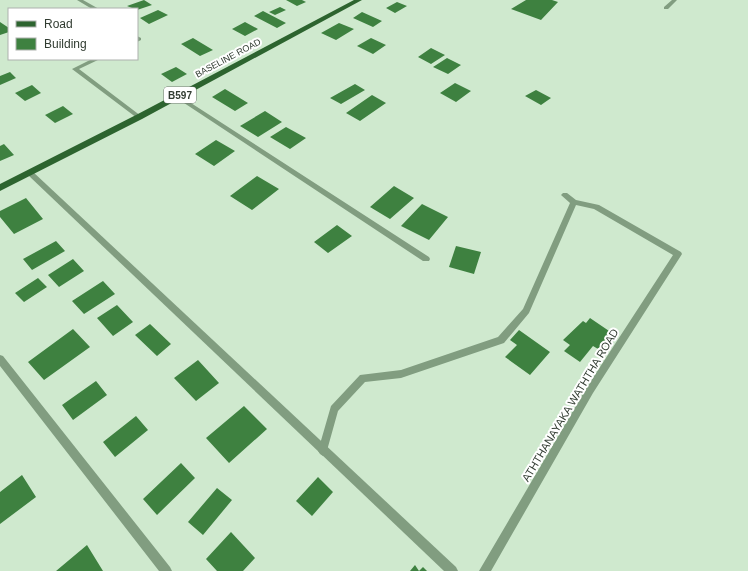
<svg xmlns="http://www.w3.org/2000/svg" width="748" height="571" font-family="Helvetica,sans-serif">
<rect width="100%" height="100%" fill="#cfe9ce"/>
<path fill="#3e8140" d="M144,0L152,5L137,10L127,6Z
M286,0H302L306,2L297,6Z
M526,0H552L558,2L541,20L511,9Z
M397,2L407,6L395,13L386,8Z
M280,7L286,10L275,15L269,12Z
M158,10L168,15L149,24L140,18Z
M263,11L286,23L277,28L254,16Z
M362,12L382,21L373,27L353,18Z
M0,22L9,28V32L0,35Z
M245,22L258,29L245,36L232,29Z
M339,23L354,29L336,40L321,33Z
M193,38L213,50L200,56L181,44Z
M371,38L386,45L373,54L357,46Z
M431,48L445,55L431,64L418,57Z
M447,58L461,65L448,74L433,67Z
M176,67L187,74L172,82L161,74Z
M10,72L16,78L0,85V76Z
M455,83L471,91L456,102L440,93Z
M355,84L365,90L341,104L330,98Z
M32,85L41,93L25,101L15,93Z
M225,89L248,103L235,111L212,97Z
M536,90L551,98L541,105L525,96Z
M372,95L386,103L360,121L346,113Z
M63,106L73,114L55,123L45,115Z
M265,111L282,122L258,137L240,126Z
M286,127L306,138L290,149L270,137Z
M216,140L235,151L214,166L195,154Z
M4,144L14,155L0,161V146Z
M257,176L279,189L252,210L230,196Z
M394,186L414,198L390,219L370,207Z
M26,198L43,219L14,234L0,217V211Z
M422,204L448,217L429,240L401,226Z
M337,225L352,236L328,253L314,242Z
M56,241L65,251L32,270L23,259Z
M456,246L481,252L474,274L449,267Z
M73,259L84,271L59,287L48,275Z
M38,278L47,287L24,302L15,293Z
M103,281L115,294L84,314L72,301Z
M117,305L133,322L113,336L97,318Z
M590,318L612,333L598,349L593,346L580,362L564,351L570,345L563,340L583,321L586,323Z
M150,324L171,344L157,356L135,335Z
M73,329L90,347L44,380L28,362Z
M519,330L550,352L530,375L505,357L517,345L510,340Z
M198,360L219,383L196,401L174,378Z
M96,381L107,395L73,420L62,405Z
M244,406L267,429L229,463L206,438Z
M136,416L148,430L115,457L103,442Z
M181,463L195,478L157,515L143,499Z
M22,475L36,497L0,524V492Z
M318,477L333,492L312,516L296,501Z
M217,488L232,500L203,535L188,522Z
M231,532L255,558L243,571H217L206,559Z
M87,545L103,571H56Z
M415,565L419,571L423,567L427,571H410Z"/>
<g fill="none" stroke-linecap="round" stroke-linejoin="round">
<path fill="#819d80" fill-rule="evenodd" d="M77,0H83L99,9H92Z
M672,0H677L668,9H664V7Z
M137,36L141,38V40L137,42Z
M92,59H100L79,69L141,116V118H137L72,69Z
M177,94L429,257L430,259L429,261H423L175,97L174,96Z
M563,193H567L576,200L599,205L681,252L682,254L593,393L491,571H479L587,387L673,255L594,209L576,205L529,313L504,343L401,378L365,382L338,411L326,454L323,456L320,454L318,451L331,406L360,375L401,370L498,337L523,309L570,203L561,195Z
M0,355L3,356L170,567L172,571H159L0,366Z"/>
<path fill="#819d80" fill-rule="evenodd" d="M28,171H32L456,567L458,571H444L28,175Z"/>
<path fill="#2d642f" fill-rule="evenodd" d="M354,0H362L142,119L0,191V184L136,115Z"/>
</g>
<g text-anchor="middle" stroke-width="4" stroke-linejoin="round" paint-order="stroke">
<g font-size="9" fill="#313c31" stroke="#fff">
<text transform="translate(228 58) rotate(-28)" y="3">BASELINE ROAD</text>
</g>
<rect fill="#fff" stroke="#6f766f" stroke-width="1" x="164" y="87" width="32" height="16" rx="3"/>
<g font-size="10" font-weight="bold" fill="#313c31">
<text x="180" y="99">B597</text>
</g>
<g font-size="11" fill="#313c31" stroke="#fff">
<text transform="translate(570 405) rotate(-59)" y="4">ATHTHANAYAKA WATHTHA ROAD</text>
</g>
</g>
<rect x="8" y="8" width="130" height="52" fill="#ffffff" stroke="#adb1ad"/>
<rect x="16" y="21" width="20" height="6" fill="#2d642f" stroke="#adb1ad"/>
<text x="44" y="28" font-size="12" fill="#313c31">Road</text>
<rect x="16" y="38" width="20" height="12" fill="#3e8140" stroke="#adb1ad"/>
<text x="44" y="48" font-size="12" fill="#313c31">Building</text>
</svg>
